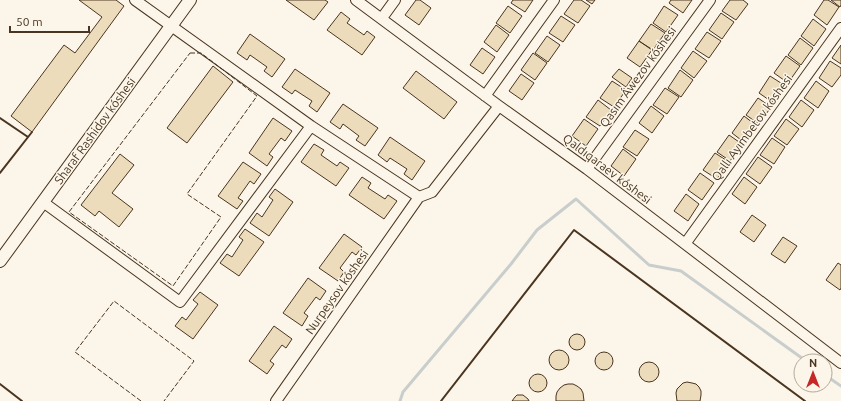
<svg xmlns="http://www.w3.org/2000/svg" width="841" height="401" font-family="Ubuntu,sans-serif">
<rect width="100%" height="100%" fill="#fbf6e9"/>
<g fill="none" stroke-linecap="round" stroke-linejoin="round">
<path stroke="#c9cecd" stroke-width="3" d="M825,375L841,386
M400,401L403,392L511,264L537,230L576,199L649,265L681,271L806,361"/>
</g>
<path fill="#ecdcbc" stroke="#4a3520" d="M79,0H116L124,6L32,132L11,116L64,45L75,53L102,17Z
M286,0H325L328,2L314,20Z
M416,0H420L431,8L419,25L405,15Z
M513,0H533L525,12L511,3Z
M574,0H581L590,6L578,23L564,14Z
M586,0H595L592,4Z
M671,0H692L683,13L669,3Z
M730,0H743L748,4L736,20L722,11Z
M824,0H828L839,7L827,25L814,15Z
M831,0H841V5L840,7Z
M508,6L522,16L510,33L496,23Z
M664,6L678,15L666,32L653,23Z
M341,12L350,19L347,23L364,35L367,31L375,37L362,55L327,30Z
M721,13L734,22L722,39L709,30Z
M561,16L575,25L563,42L549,33Z
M813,19L826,29L814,46L801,36Z
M651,24L665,33L653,50L639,41Z
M496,25L509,35L497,52L484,42Z
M707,32L721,41L709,58L695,49Z
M250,34L285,59L272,77L264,71L267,67L250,55L247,60L237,53Z
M547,36L560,45L548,62L535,53Z
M800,38L813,48L801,65L788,55Z
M639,41L652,50L640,67L627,58Z
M841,45V64L832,58Z
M482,48L495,57L483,74L470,65Z
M693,51L707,61L694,78L681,68Z
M533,53L547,63L535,80L521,70Z
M786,56L800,66L788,83L774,73Z
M830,61L841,68V75L832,87L819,78Z
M213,66L233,82L187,143L167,128Z
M295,69L330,93L317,112L309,106L312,101L295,90L292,94L282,87Z
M619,69L632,78L626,87L612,77Z
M680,70L693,80L681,97L668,88Z
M416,71L457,102L444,119L403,88Z
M521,74L534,83L522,100L509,91Z
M770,76L784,85L772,102L759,93Z
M612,81L626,90L614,107L600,98Z
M816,81L829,91L818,108L804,98Z
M665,88L679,97L667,114L653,105Z
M758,98L771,107L759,124L746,115Z
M598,100L611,110L600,126L586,117Z
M801,100L814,110L802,127L789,117Z
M343,104L378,128L365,146L356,140L359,136L343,124L340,129L330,122Z
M651,106L664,116L652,133L639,123Z
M744,116L757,126L745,143L732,133Z
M273,118L292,131L285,141L281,138L269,154L273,157L267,166L249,153Z
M584,119L598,129L586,146L572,136Z
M786,119L799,129L787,145L774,136Z
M635,130L649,139L637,156L623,147Z
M729,135L742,144L730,161L717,152Z
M390,137L425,161L412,180L404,174L407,169L390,158L387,162L378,155Z
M772,138L785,147L774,164L760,155Z
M314,144L324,150L321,155L337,166L340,162L349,168L336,186L301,162Z
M623,149L636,159L624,176L611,166Z
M715,153L729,162L717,179L703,170Z
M120,154L134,165L112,193L133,209L119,227L99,211L95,216L81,205Z
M758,157L772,167L760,184L746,174Z
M243,162L261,174L254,184L250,181L238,198L243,201L237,209L218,196Z
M700,173L714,183L702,200L688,190Z
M362,177L371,183L368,188L385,199L388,195L397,201L384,219L349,195Z
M744,177L757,187L745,204L732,194Z
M275,189L293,202L269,236L250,223L257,213L262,217L273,200L269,197Z
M686,194L699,204L688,221L674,211Z
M752,215L766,225L754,242L740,232Z
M245,229L264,242L239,276L220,263L227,254L232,257L243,240L239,237Z
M344,234L362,247L356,255L352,252L340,268L344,272L338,281L319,268Z
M783,237L797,246L785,263L771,254Z
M838,263L841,265V288L840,290L826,280Z
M308,278L326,291L320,300L316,297L304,313L308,316L302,326L283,313Z
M200,292L218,305L193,339L175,326L182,317L186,320L198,304L193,300Z
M274,326L292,339L286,348L282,345L270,361L274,364L267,374L249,361Z
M569 342a8 8 0 1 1 16 0a8 8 0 1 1-16 0Z
M549 360a10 10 0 1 1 20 0a10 10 0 1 1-20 0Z
M595 361a9 9 0 1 1 18 0a9 9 0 1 1-18 0Z
M639 372a10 10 0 1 1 20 0a10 10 0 1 1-20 0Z
M529 383a9 9 0 1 1 18 0a9 9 0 1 1-18 0Z
M687,382L692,383L696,384L699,387L701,391V395L700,401H677L676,393L677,389L683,383Z
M568,384H573L577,386L581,389L583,393L584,401H556V396L557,392L560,388L564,385Z
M517,395H523L528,399L529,401H512L515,397Z"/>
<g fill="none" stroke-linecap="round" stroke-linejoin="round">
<defs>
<path id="minor" d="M135,0L311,126L419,197
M356,0L499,106L587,169L841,363
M382,18L395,0
M485,96L554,0
M587,169L710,0
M43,202L180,302L311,126
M685,244L841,28
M276,401L419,197L432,192L499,106"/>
<path id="tertiary" d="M0,261L190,0"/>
</defs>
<use href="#minor" stroke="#4a3520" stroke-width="12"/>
<use href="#tertiary" stroke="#4a3520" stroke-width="14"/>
<use href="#minor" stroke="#fbf6e9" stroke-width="10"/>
<use href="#tertiary" stroke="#fbf6e9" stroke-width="12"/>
<path stroke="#4a3520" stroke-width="1" stroke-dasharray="5 2" stroke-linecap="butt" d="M190,53H201L257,96L187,194L221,217L173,286L69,212Z
M141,401L75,352L114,301L194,361L164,401"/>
<path stroke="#4a3520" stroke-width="2" d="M0,118L28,137
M0,173L32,132
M0,384L22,401
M441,401L574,230L805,401"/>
</g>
<g text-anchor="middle" stroke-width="3" stroke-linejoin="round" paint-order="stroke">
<g font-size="12" fill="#4a3520" stroke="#fbf6e9">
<text transform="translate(638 77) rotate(-54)" y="4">Qasım Áwezov kóshesi</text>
<text transform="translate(752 128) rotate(-54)" y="4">Qallı Ayımbetov kóshesi</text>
<text transform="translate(95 131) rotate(-54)" y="4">Sharaf Rashidov kóshesi</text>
<text transform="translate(607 169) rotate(37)" y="4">Qaldıqaraev kóshesi</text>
<text transform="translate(337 292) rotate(-55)" y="4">Nurpeysov kóshesi</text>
</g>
</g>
<g transform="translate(813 373)"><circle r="19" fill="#fbf6e9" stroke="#b4a999"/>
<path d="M0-3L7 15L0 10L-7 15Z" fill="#c62828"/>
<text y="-6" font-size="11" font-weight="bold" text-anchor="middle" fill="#4a3520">N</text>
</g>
<path d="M10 26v6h79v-6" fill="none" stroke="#4a3520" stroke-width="2"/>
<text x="16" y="26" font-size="12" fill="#4a3520" stroke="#fbf6e9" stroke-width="3" paint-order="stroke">50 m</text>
</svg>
